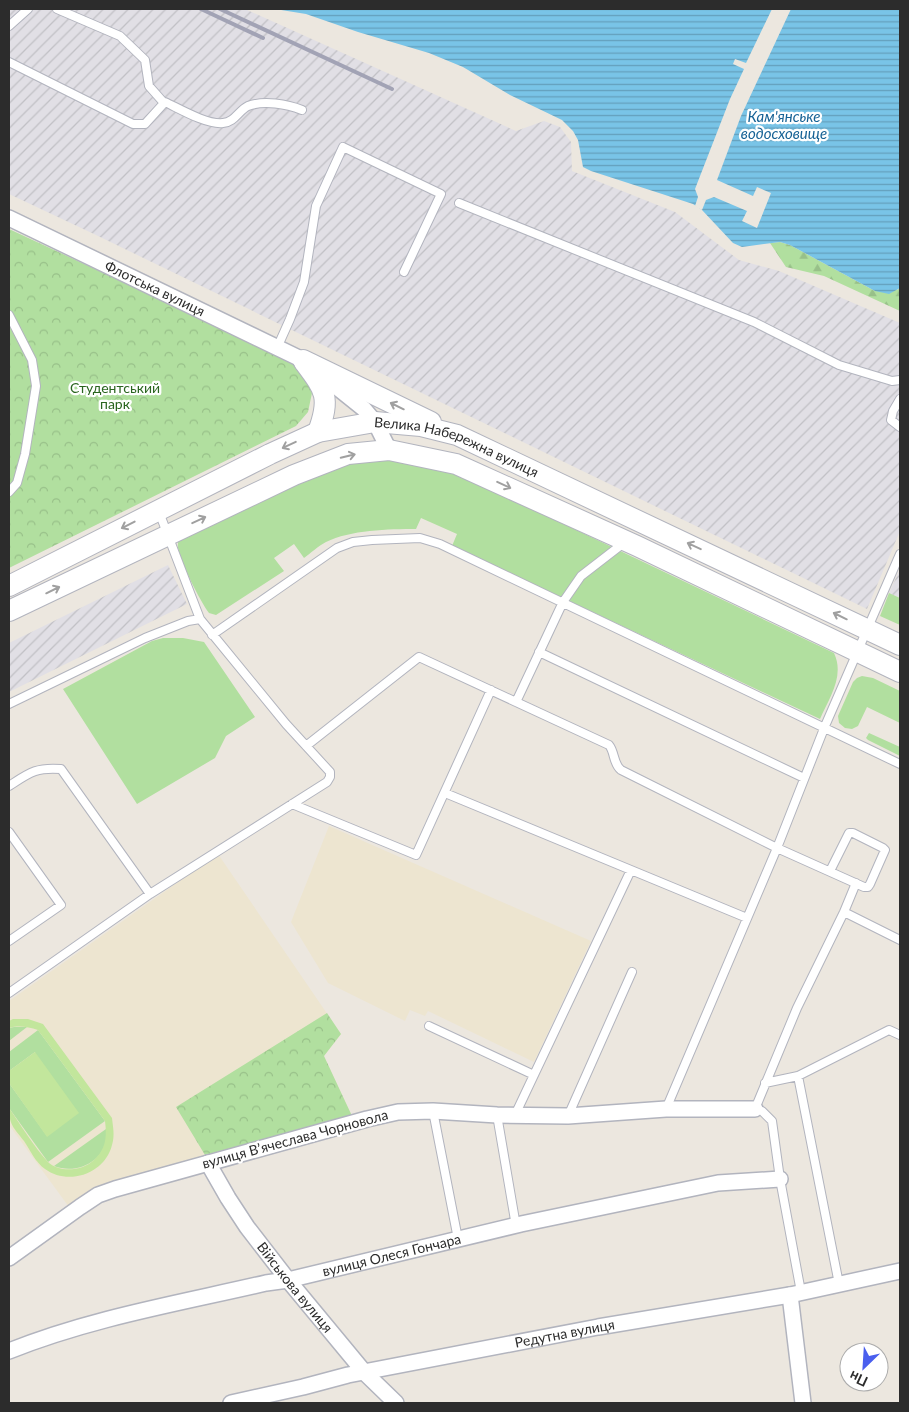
<svg xmlns="http://www.w3.org/2000/svg" width="909" height="1412" font-family="Lato,sans-serif">
<defs>
<pattern id="industrial-furrows" width="10" height="10" patternUnits="userSpaceOnUse" patternTransform="scale(1.25)"><rect width="10" height="10" fill="#e1dfe5"/><path d="M-1 1l2-2M0 10L10 0M9 11l2-2" fill="none" stroke="#c1c0c5"/></pattern>
<pattern id="forest-firs" width="22" height="20" patternUnits="userSpaceOnUse" patternTransform="scale(1.25)"><rect width="22" height="20" fill="#b1df9f"/><path d="M5 1l3.5 6h-7zM16 11l3.5 6h-7z" fill="#98c089"/></pattern>
<pattern id="park-crowns" width="20" height="18" patternUnits="userSpaceOnUse" patternTransform="scale(1.25)"><rect width="20" height="18" fill="#b1df9f"/><path d="M2 6a3 3 0 1 1 6 0M12 15a3 3 0 1 1 6 0" fill="none" stroke="#98c089"/></pattern>
<pattern id="water-rules" width="6" height="5" patternUnits="userSpaceOnUse" patternTransform="scale(1.25)"><rect width="6" height="5" fill="#79c4e7"/><path d="M0 2.5h6" fill="none" stroke="#639fbb"/></pattern>
</defs>
<rect width="100%" height="100%" fill="#ece7df"/>
<path fill="url(#industrial-furrows)" d="M9,9H245L516,131L544,121L560,127L571,142L572,171L675,212L739,260L779,271L900,323V531L867,609L96,235L9,194Z
M168,565L187,604L9,692V643Z
M900,569V598L889,593Z"/>
<path fill="#ede5d0" d="M329,826L591,941L534,1062L428,1011L425,1016L410,1010L405,1021L328,983L291,922Z
M218,854L341,1034L324,1056L352,1116L205,1155L194,1161L69,1207L9,1125V1001Z"/>
<path fill="#b1df9f" d="M387,458L450,472L484,486L834,653C845,676 829,698 820,719L452,546L457,534L421,518L416,529C389,529 350,530 326,542C318,546 311,553 304,558L294,544L274,558L284,571L216,615L209,613C199,599 182,565 178,548C177,543 179,538 183,534L353,460Z
M889,593L900,598V625L880,616Z
M163,638H183L204,642L255,717L226,736L215,758L137,804L63,689L152,641Z
M862,676L873,678L900,691V723L867,707L858,726L852,729L845,728L839,723L838,716L853,682L857,678Z
M869,733L900,747V756L868,740L866,738Z
M14,1027H27L9,1041V1028Z
M38,1030L105,1121L48,1162L9,1108V1083L47,1136L35,1052L9,1071V1052Z
M106,1129C111,1158 79,1176 54,1166Z"/>
<path fill="url(#forest-firs)" d="M780,242L790,245L875,291L897,290L900,288V311L824,276L786,267L770,243Z"/>
<path fill="url(#park-crowns)" d="M9,229L252,342L296,364L307,377L312,393L308,412L296,426L9,568Z
M327,1013L341,1034L324,1056L352,1116L205,1155L176,1107Z"/>
<path fill="#c2e69c" d="M13,1019H28L43,1024L112,1118C113,1128 115,1135 112,1145C105,1174 68,1186 45,1169C36,1163 30,1150 24,1141C14,1128 9,1125 9,1108C20,1124 35,1148 48,1162C59,1173 83,1171 94,1160C106,1149 107,1137 105,1121L38,1030C28,1027 19,1025 9,1028V1021Z
M35,1052L79,1113L47,1137L9,1083V1071Z"/>
<path fill="url(#water-rules)" d="M275,9H900V288L889,294L875,291L790,245L780,242L742,247L733,243L702,210L693,204L591,171L583,167L578,140L573,131L562,120L510,95L463,67L429,53L358,32L306,14Z"/>
<path fill="#ece7df" d="M772,9H791L741,116L717,180L753,196L757,187L771,193L757,228L742,221L747,211L714,197L706,200L702,210L698,208L695,206L698,197L695,189L730,99L744,69L733,64L735,59L746,63Z"/>
<g fill="none" stroke-linecap="round" stroke-linejoin="round">
<defs>
<path id="lane" d="M57,9L120,36L145,60L149,86L164,103
M9,26L28,9
M9,62L133,124H145L165,102C180,109 207,125 223,123C235,122 238,111 248,106C264,100 287,104 302,110
M459,203L754,322L839,365L892,381L900,380
M9,315L32,360L36,386L25,454L17,483L9,492
M277,348L290,319L304,282L316,206L343,147L441,194L404,272
M900,399L893,411L891,420L900,427
M212,635L337,548L353,542L372,540L420,538L440,544L900,764
M539,652L804,778
M516,702L563,602L581,576L625,542
M9,704L145,638L188,621L200,619L159,512
M306,746L419,657L609,745C615,752 613,764 621,770L777,848L864,887H868L870,884L885,850L883,848L853,833H849L830,871
M9,786C29,773 36,767 61,769L150,894
M445,793L747,918
M292,804L416,855L491,690
M9,832L61,905L9,941
M844,912L900,940
M9,993L150,894L327,782L330,777V772L286,724L200,619
M429,1026L534,1075
M798,1076L839,1284
M765,1083L798,1076L889,1030L900,1035
M666,1109L777,848L825,726L900,554
M433,1111L458,1239
M497,1115L516,1226
M515,1115L631,870
M568,1116L632,972
M801,1292L780,1179L772,1121L762,1111L755,1109L797,1008L844,912L856,883"/>
<g id="street">
<path id="s1" d="M9,218L303,360L364,409L375,422L389,450"/>
<path id="s2" d="M208,1163L228,1198L247,1227L288,1280L365,1373L396,1403"/>
<path d="M9,1258L80,1207L98,1195L115,1189L367,1119L398,1112L433,1111L497,1115L568,1116L666,1109H755"/>
<path d="M790,1295L803,1403"/>
<path id="s3" d="M9,1351C91,1318 180,1303 266,1283L288,1280L521,1224L718,1183L780,1179"/>
<path id="s4" d="M231,1403L303,1387L348,1375L598,1327L790,1295L900,1271"/>
</g>
<g id="secondary">
<path d="M303,360L431,422"/>
<path d="M304,362C325,390 331,397 318,432"/>
<path id="s5" d="M9,586L270,454L318,432L375,422L421,426L457,435L900,645"/>
<path d="M9,611L294,475L348,454L389,450L456,464L637,546L900,672"/>
</g>
</defs>
<use href="#lane" stroke="#b2b4be" stroke-width="10"/>
<use href="#street" stroke="#b2b4be" stroke-width="18"/>
<use href="#secondary" stroke="#b2b4be" stroke-width="22"/>
<use href="#lane" stroke="#fff" stroke-width="8"/>
<use href="#street" stroke="#fff" stroke-width="15"/>
<use href="#secondary" stroke="#fff" stroke-width="20"/>
<path stroke="#a2a3b5" stroke-width="4" d="M201,9L263,38
M220,9L392,89"/>
</g>
<defs><path id="oneway-shaft" d="M-6 0H5M1.5-3L5.5 0L1.5 3" fill="none" stroke-width="1.6" stroke-linecap="round" stroke-linejoin="round" transform="scale(1.25)"/></defs>
<g stroke="#a0a0a0">
<use href="#oneway-shaft" transform="translate(397 406) rotate(-154)"/>
<use href="#oneway-shaft" transform="translate(289 445) rotate(155)"/>
<use href="#oneway-shaft" transform="translate(348 456) rotate(-14)"/>
<use href="#oneway-shaft" transform="translate(504 485) rotate(25)"/>
<use href="#oneway-shaft" transform="translate(199 520) rotate(-25)"/>
<use href="#oneway-shaft" transform="translate(128 525) rotate(153)"/>
<use href="#oneway-shaft" transform="translate(694 546) rotate(-155)"/>
<use href="#oneway-shaft" transform="translate(53 590) rotate(-26)"/>
<use href="#oneway-shaft" transform="translate(840 616) rotate(-154)"/>
</g>
<g text-anchor="middle" stroke-width="4.5" stroke-linejoin="round" paint-order="stroke">
<g font-size="14" fill="#2c2c2c" stroke="#fff">
<text dy="5" stroke="none"><textPath href="#s1" startOffset="162">Флотська вулиця</textPath></text>
<text dy="5" stroke="none"><textPath href="#s5" startOffset="489">Велика Набережна вулиця</textPath></text>
<text transform="translate(295 1139) rotate(-15)" y="5">вулиця Вʼячеслава Чорновола</text>
<text dy="5" stroke="none"><textPath href="#s3" startOffset="395">вулиця Олеся Гончара</textPath></text>
<text dy="5" stroke="none"><textPath href="#s2" startOffset="152">Військова вулиця</textPath></text>
<text dy="5" stroke="none"><textPath href="#s4" startOffset="341">Редутна вулиця</textPath></text>
</g>
<g font-size="14" fill="#2a651f" stroke="#fff">
<text x="115" y="393">Студентський<tspan x="115" dy="16">парк</tspan></text>
</g>
<g font-size="15" font-style="italic" fill="#166295" stroke="#fff">
<text x="784" y="122">Кам'янське<tspan x="784" dy="17">водосховище</tspan></text>
</g>
</g>
<rect width="909" height="1412" fill="none" stroke="#2c2c2c" stroke-width="20"/>
<g transform="translate(864 1367) rotate(205)"><circle r="24" fill="#ffffff" stroke="#ababab"/>
<path d="M0-4L9 19L0 12L-9 19Z" fill="#4a5fee"/>
<text y="-8" font-size="14" font-weight="bold" text-anchor="middle" fill="#2c2c2c">Пн</text>
</g>
</svg>
